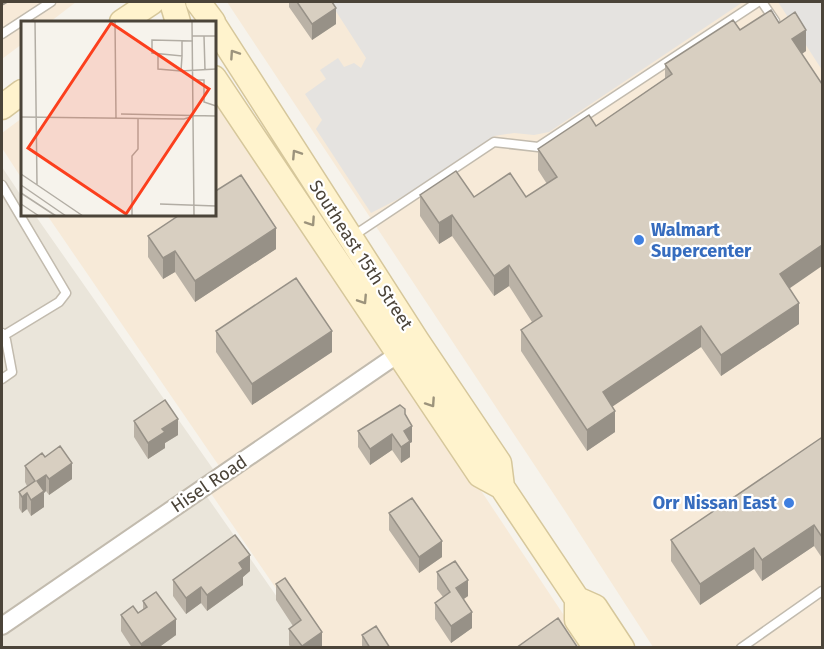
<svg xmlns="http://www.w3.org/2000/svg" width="824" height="649" font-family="'Fira Sans',sans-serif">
<rect width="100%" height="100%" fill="#f6f3ec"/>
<path fill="#eae5da" d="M2,167L22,197V214L35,215L213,469L196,481L312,647H2Z"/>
<path fill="#f7ead8" d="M2,2H76L50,22H22V44L2,59Z
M227,2H822V647H653L567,514Z
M215,94L456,453L585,647H316L210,492L228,479L47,215L214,214Z
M22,118V179L2,148V133Z"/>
<path fill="#e5e3e0" d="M330,2H743L549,132L534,135L514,133L494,136L406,195L371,213L316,129L322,120L305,94L326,79L320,70L338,58L344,67L354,63L361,68L366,58Z
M778,2H822V70L782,8Z"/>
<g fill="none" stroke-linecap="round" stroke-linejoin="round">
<defs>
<path id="lane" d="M762,2L775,21
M2,34L51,2
M2,185L66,293L59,302L3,336
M353,236L494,142L538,147L758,2
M2,333L6,340L12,372L2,379
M741,648L822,591"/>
<path id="street" d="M2,626L407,348"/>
<path id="secondary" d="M172,2L178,22
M198,2L213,22
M122,22L152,2
M214,25L417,341L499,463L502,487L577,599L595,607L622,648
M214,78L480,475L502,487
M2,107L22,92
M577,599V620L596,648"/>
</defs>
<use href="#lane" stroke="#c2bbae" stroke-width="11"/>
<use href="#street" stroke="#c2bbae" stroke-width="20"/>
<use href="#secondary" stroke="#d6c79b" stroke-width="27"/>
<use href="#lane" stroke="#fff" stroke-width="8"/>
<use href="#street" stroke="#fff" stroke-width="16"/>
<use href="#secondary" stroke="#fff3cd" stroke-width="24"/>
</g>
<path fill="#bab2a6" d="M289,2H332L336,24L312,40L289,7Z
M779,23L806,51L802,54L789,288L799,324L721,376L701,347L612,406L615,432L587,451L521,351V330L532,322L509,286L494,296L452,236L439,244L420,216V195L474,197H526L547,184L538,170V149L596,126L665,79V64L740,30Z
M148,236L276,249L195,302L175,272L163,279L148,257Z
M216,331L332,352L252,405L216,352Z
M405,415L412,442L410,443V457L401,463L392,450L370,465L358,447V431Z
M134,421L178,435L165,443V448L148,459L134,437Z
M822,440V558L814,546L762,581L754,569L700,605L671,561V540Z
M45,457L72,479L49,495L46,491L44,493V507L31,516L27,509L22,513L19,508V492L27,486L25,482V466Z
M389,513L442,557L419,573L389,530Z
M250,571L243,577V585L207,611L201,603L186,614L173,596V580Z
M437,572L468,596L464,599L472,628L451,643L435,619V603L443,597L437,589Z
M276,584L322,648H291L289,645V629L293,626L276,600Z
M143,601L176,635L158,648H132L121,631V615L138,613L143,609Z
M362,635L390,648H362Z"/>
<path fill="#979187" d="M2,2H9L2,6Z
M336,8V24L312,40V24Z
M806,30V51L792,60V39Z
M452,215V236L439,244V223Z
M276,228V249L195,302V281Z
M822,245V266L780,295V274Z
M175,251V272L163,279V258Z
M509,265V286L494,296V276Z
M799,303V324L721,376V355Z
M701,326V347L603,413V392Z
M332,331V352L252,405V384Z
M615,411V432L587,451V430Z
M178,419V435L165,443V448L148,459V443L162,429Z
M412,426V442L410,443V457L401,463V447L404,431Z
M392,434V450L370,465V449Z
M72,463V479L49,495V479Z
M46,475V491L44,493V507L31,516V500L37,481Z
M27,493V509L22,513V497Z
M814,525V546L762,581V560Z
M442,541V557L419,573V557Z
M754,548V569L700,605V584Z
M250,555V571L243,577V585L207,611V595L239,563Z
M468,580V596L456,604V588Z
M201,587V603L186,614V598Z
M472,612V628L451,643V626Z
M176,619V635L158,648H141V644Z
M322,632V648H302V646Z"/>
<path fill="#d8cfc1" stroke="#979187" stroke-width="1.5" d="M297,2H332L336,8L312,24Z
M771,10L779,23L795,12L806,30L792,39L822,84V245L780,274L799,303L721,355L701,326L603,392L615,411L587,430L521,330L542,316L509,265L494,276L452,215L439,223L420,195L456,171L474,197L510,173L526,197L557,177L538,149L589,115L596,126L672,74L665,64L733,20L740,30Z
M241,175L276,228L195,281L175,251L163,258L148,236L181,214H214V192Z
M296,278L332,331L252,384L216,331Z
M165,400L178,419L162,429L165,432L148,443L134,421Z
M400,405L405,409V414L412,426L404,431L410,441L401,447L392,434L370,449L358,431Z
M821,438L822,440V537L814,525L762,560L754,548L700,584L671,540Z
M60,446L72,463L49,479L46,475L37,481L44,491L31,500L27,493L22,497L19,492L35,481L25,466L42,453L45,457Z
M412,498L442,541L419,557L389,513Z
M235,535L250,555L239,563L243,569L207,595L201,587L186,598L173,580Z
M455,561L468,580L456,588L472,612L451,626L435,603L450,592L437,572Z
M285,578L322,632L302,646L289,629L301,620L276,584Z
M156,592L176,619L141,644L121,615L133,606L138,613L147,607L143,601Z
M558,618L578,648H516Z
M376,626L390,648H370L362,635Z"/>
<defs><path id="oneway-chevron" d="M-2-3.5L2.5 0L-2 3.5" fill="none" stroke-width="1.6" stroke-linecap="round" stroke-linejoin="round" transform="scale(1.5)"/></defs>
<g stroke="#9c937c">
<use href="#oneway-chevron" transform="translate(234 54) rotate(-124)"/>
<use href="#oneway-chevron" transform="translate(296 154) rotate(-123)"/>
<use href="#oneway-chevron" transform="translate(311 222) rotate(56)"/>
<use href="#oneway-chevron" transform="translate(363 300) rotate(57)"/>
<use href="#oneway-chevron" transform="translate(431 403) rotate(56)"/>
</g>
<g fill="#3f7fe0" stroke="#fff" stroke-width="2">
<circle cx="639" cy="240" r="6"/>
<circle cx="789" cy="503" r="6"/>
</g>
<g text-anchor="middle" stroke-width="4.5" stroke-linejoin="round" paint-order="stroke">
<g font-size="18" font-weight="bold" fill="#366cbe" stroke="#fff" text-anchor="start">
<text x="651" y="236">Walmart<tspan x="651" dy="21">Supercenter</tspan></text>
<text x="777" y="509" text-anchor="end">Orr Nissan East</text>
</g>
<g font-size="18" fill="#4b4439" stroke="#fff">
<text transform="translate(361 255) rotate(57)" y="6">Southeast 15th Street</text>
<text transform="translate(209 484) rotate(-34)" y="6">Hisel Road</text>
</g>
</g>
<g transform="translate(21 21)">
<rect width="195" height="195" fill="#f6f3ec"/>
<path fill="none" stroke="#b2ada4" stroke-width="1.5" d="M14,0L16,164M94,0L95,97M171,0L173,195M171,15H195M183,15L184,49M161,20V35L131,32V19L172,20M137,35V48L160,50M161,35L160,50L195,48M172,59H183V81L195,85M100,93L195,95M0,96L163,98L173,95M0,153L62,195M0,164L45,195M0,172L35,195M0,183L18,195M139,183L195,185M111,195V135L117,128V97"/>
<path fill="#fc3f1d" fill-opacity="0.15" stroke="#fc3f1d" stroke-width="3" d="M90,2L188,68L105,193L7,127Z"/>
<rect width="195" height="195" fill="none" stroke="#4b4439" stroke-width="3"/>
</g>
<rect width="824" height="649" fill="none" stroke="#4b4439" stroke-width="6"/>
</svg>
